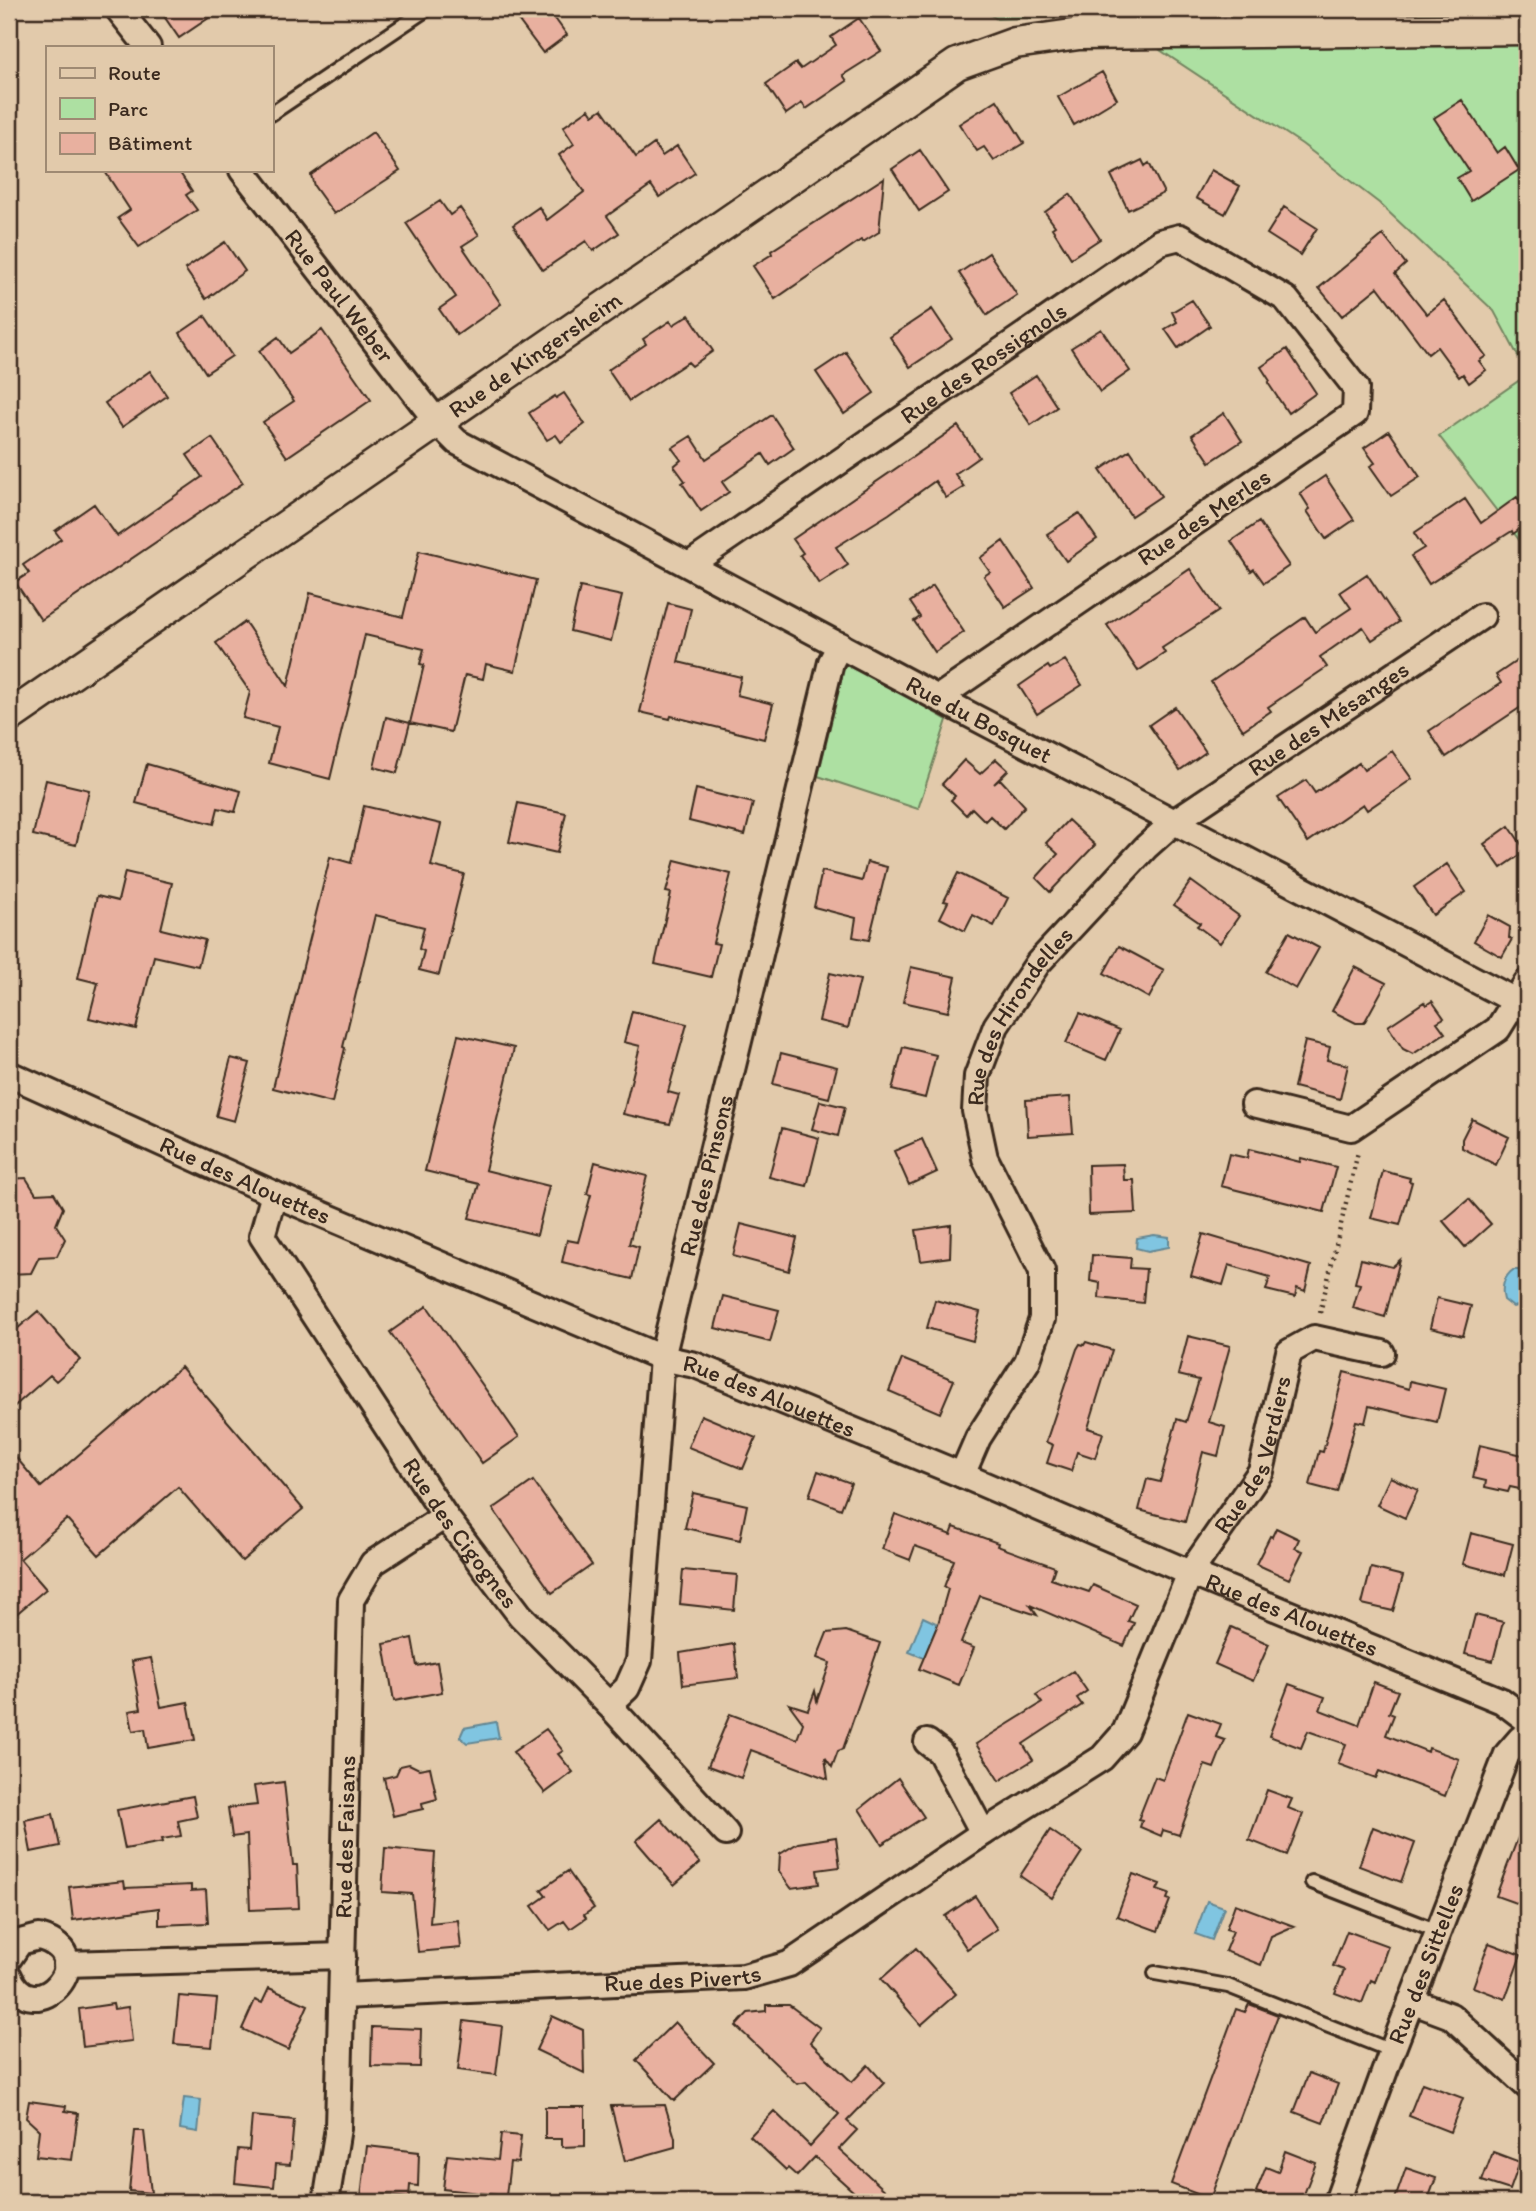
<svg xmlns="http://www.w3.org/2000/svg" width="1536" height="2211" font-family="Itim,sans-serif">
<rect width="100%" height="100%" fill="#e2caab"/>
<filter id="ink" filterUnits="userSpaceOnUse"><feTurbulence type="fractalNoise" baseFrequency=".0143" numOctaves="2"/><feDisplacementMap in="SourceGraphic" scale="14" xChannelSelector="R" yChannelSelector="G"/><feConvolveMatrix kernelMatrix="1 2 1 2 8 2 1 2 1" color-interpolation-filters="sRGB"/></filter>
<g filter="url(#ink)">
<path fill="#ade0a2" stroke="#748560" stroke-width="2" d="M981,9H1527V373L1494,311L1379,203L1302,144L1107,15L997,19Z
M1527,375V550L1439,436Z
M846,661L947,720L918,809L818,776Z"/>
<path fill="#80c5e1" stroke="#648793" stroke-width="2" d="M1154,1235L1169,1237V1247L1148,1251L1136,1248L1137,1238Z
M1513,1270H1520L1523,1272L1522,1287L1525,1297L1518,1306L1513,1307L1504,1300C1501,1289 1503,1277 1513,1270Z
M923,1617L938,1624L924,1658L909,1652Z
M496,1722L499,1738L467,1743L460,1737L464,1728Z
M1207,1901L1224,1907L1212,1940L1195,1934Z
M184,2098L201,2100L198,2132L180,2129Z"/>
<path fill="#e8b09f" stroke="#3b2a1e" stroke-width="2" d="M159,9H222L179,38Z
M510,9H548L567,35L543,53Z
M859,18L881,51L843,75L847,81L806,109L802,103L786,114L766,84L796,63L801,69L836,45L831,37Z
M1102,72L1117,99L1074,125L1058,97Z
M997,100L1024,143L994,161L984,147L977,151L959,124Z
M1462,100L1497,153L1505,147L1519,170L1471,201L1457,178L1469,171L1434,118Z
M589,109L593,115L602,109L636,157L654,144L662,156L677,146L695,173L659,197L651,185L607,216L619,233L593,251L586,241L543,270L513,225L539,207L547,220L584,192L559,155L574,144L563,127Z
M373,132L400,171L334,214L314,186L311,175Z
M920,150L948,192L919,211L892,169Z
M1142,160L1145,166L1149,163L1164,193L1128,210L1111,175Z
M104,170H178L192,191L186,195L197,210L139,247L118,218L130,210Z
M1211,170L1240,186L1225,214L1196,198Z
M884,178L879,232L863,242L861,240L775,299L753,266L772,254L771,251Z
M1070,194L1100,239L1071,258L1052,228L1055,226L1045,212Z
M440,201L450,215L460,208L479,235L462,246L501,304L457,335L439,309L456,297L406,223Z
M1284,207L1317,228L1300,255L1267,234Z
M1383,235L1406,264L1395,274L1427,314L1444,300L1486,356L1479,361L1486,370L1469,383L1463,374L1459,377L1437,347L1428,354L1378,287L1342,316L1319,288Z
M225,242L245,271L206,299L185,269Z
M989,253L1017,295L987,315L959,273Z
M1192,300L1210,326L1178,348L1165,329L1177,322L1172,312Z
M932,309L952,339L910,367L890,337Z
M689,315L713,351L692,366L688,362L629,401L608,370L646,344L643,339L670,321L673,325Z
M205,316L232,356L206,373L180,333Z
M1101,329L1130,371L1100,392L1071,348Z
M322,330L371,400L287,457L263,422L294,401L259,351L278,337L289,353Z
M1287,349L1316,393L1288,413L1268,383L1270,381L1261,367Z
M846,352L874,393L844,414L816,372Z
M150,371L167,396L122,427L105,403Z
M1036,375L1057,407L1031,425L1009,393Z
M564,393L585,424L561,442L556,435L547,440L529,413L555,396L556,398Z
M1224,413L1242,441L1210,462L1192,435Z
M772,415L794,448L770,465L763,454L722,482L729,492L701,511L682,483L685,481L674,466L681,460L672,448L691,436L706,459Z
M958,426L979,457L955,474L964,487L946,498L935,481L889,514L836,547L848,565L819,584L800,555L803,553L793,539Z
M1389,431L1420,477L1391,496L1370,466L1375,463L1364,448Z
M212,438L243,483L41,620L15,582L29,573L23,565L61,539L55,531L94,504L117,536L202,477L187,455Z
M1130,450L1161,496L1131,516L1100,470Z
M1325,476L1354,520L1326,539L1307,511L1310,509L1300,493Z
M1517,497L1527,512V524L1513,534L1512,531L1429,584L1411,556L1424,548L1414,533L1465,499L1481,523Z
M1079,513L1097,539L1066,561L1047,534Z
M1259,522L1289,566L1264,583L1254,569L1251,571L1231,541Z
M1003,541L1034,588L1005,607L984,576L990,572L980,558Z
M419,551L536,580L515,671L486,664L483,679L465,675L451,732L410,723L424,665L420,664L424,649L365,635L330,779L269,763L278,727L243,718L250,692L216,643L245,622L288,686L310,593L403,617Z
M1190,569L1219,611L1162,648L1165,653L1138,671L1107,625Z
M1367,574L1399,622L1372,640L1363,627L1320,657L1327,667L1268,707L1271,711L1243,730L1211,682L1305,617L1315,632L1351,608L1340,592Z
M933,586L964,632L935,652L914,621L920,617L910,602Z
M580,587L622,596L611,641L570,631Z
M668,603L691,609L678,662L741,677L737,695L773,704L764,739L671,716L670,719L640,712Z
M1527,654V703L1446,757L1429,731L1501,683L1496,675Z
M1065,660L1082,685L1037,714L1019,686L1048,666L1050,669Z
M1175,707L1206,752L1180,770L1149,725Z
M386,717L410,723L397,773L374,767Z
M1392,751L1412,779L1367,810L1363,804L1308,842L1278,798L1306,780L1315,793L1359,763L1364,770Z
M996,759L1008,770L994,784L1000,779L1025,806L1004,829L990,816L985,821L972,808L966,815L951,800L955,796L942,784L964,760L980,774Z
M147,764L241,791L235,812L218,808L214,824L136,803Z
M46,780L89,790L76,845L33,835Z
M696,789L753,803L745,835L689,821Z
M518,803L566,813L557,853L509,842Z
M364,806L441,824L431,866L464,874L439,975L419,970L424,951L419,949L424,927L375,915L343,1047L345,1048L332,1103L273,1088L330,857L351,863Z
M1068,820L1095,845L1050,892L1036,878L1058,854L1046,843Z
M1509,826L1526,851L1501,868L1484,844Z
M675,860L731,874L713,943L719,944L711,977L655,964L671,893L666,892Z
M867,862L887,867L869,940L853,937L856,918L814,907L822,871L862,881Z
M1447,864L1466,892L1433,915L1414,887Z
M125,872L172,883L161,929L205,940L198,966L154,956L136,1029L89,1018L98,983L78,978L97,896L118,901Z
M958,873L1008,898L994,926L973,915L965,931L940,918L948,902L944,901Z
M1191,881L1239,916L1220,943L1197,926L1200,923L1174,905Z
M1488,915L1510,927L1509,938L1512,939L1502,957L1474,941Z
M1289,932L1319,948L1296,989L1266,972Z
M1119,946L1164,970L1149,998L1104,973Z
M911,967L956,977L948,1012L903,1002Z
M1355,967L1386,983L1364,1023H1356L1332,1011Z
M830,973L860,980L848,1028L819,1021Z
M1432,1001L1444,1018L1437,1022L1445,1033L1413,1054L1403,1049L1388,1026L1424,1002L1426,1005Z
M632,1011L687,1024L668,1092L679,1095L670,1124L623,1114L640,1046L624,1042Z
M1080,1013L1120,1030L1106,1060L1066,1043Z
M458,1035L514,1048L485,1170L549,1186L537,1235L469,1218L479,1184L425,1171Z
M1305,1041L1330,1047L1327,1060L1348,1065L1340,1099L1294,1087Z
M903,1047L936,1055L925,1098L892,1090Z
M781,1053L837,1067L829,1098L773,1084Z
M231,1058L250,1063L234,1121L216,1116Z
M1070,1097L1073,1133L1028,1136L1026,1100Z
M820,1101L845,1107L838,1136L812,1129Z
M1472,1119L1509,1137L1496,1165L1462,1148V1139Z
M782,1128L819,1138L807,1186L769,1177Z
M922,1139L937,1172L909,1185L894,1151Z
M1249,1149L1300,1162L1301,1158L1336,1167L1324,1212L1221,1186L1229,1154L1247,1158Z
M595,1162L647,1176L629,1244L639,1247L632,1279L562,1262L567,1240L578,1242L591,1195L587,1194Z
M1123,1164L1124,1180H1134L1136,1213L1089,1215L1088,1165Z
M1383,1171L1410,1178L1409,1181L1412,1182L1400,1225L1371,1218Z
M26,1178L36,1194L54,1193L63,1208L56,1225L65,1239L57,1256L39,1257L31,1273L9,1274V1179Z
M1469,1199L1491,1224L1465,1247L1443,1221Z
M741,1224L797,1238L789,1271L733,1256Z
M951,1225L950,1257L921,1261L916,1230Z
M1203,1234L1311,1266L1305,1291L1297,1288L1295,1297L1266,1290L1270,1277L1229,1265L1223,1285L1191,1276Z
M1092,1255L1131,1258L1130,1268L1146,1269L1143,1303L1099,1298L1100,1283L1090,1281Z
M1361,1259L1392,1267L1400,1260L1385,1317L1353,1308L1360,1284L1355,1283Z
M723,1296L779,1310L770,1342L715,1328Z
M1437,1298L1471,1306L1463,1336L1430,1328Z
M935,1300L980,1312L973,1341L927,1328Z
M427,1306L519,1437L482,1463L390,1332Z
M38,1311L80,1360L56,1381L50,1375L9,1411V1336Z
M1188,1336L1230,1346L1209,1422L1225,1427L1218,1456L1203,1452L1185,1522L1139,1510L1147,1479L1160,1482L1177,1419L1186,1422L1199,1380L1178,1375Z
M1086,1342L1112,1350L1088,1428L1103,1433L1095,1458L1077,1452L1071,1471L1047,1463L1053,1445L1046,1442L1077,1349L1080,1344L1084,1345Z
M902,1359L954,1380L940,1413L889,1391Z
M181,1367L303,1509L242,1561L178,1487L99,1555L67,1519L20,1559L46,1589L9,1620V1449L41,1487Z
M1344,1372L1409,1389L1410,1381L1445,1389L1437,1422L1369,1406L1365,1423L1356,1421L1337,1492L1310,1485L1319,1451L1323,1452Z
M701,1415L756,1438L743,1469L688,1447Z
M1480,1445L1527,1456V1475L1524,1490L1510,1487L1508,1492L1485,1487L1486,1481L1473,1478Z
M818,1471L851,1483L841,1509L809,1496Z
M1390,1477L1418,1490L1405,1518L1377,1505Z
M533,1481L592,1565L552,1593L493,1509Z
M693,1493L747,1505L740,1540L685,1528Z
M895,1514L951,1535L954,1527L998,1543L997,1546L1055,1567L1051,1579L1089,1592L1093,1585L1136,1604L1128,1621L1134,1623L1124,1646L1030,1605L1037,1615L980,1596L961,1643L974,1648L959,1685L919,1669L938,1624L948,1589L944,1587L954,1560L915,1546L910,1560L882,1549Z
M1276,1528L1299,1539L1295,1548L1303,1551L1289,1579L1256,1564L1270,1536L1272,1537Z
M1471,1533L1513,1544L1505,1575L1463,1564Z
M1371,1568L1403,1576L1393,1611L1362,1604Z
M683,1570L737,1575L734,1610L680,1604Z
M1475,1615L1503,1622L1493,1661L1465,1654Z
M1231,1627L1269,1644L1253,1681L1215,1664Z
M846,1631L880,1643L843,1749L838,1751L832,1767L825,1757L828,1779L751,1750L741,1778L708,1766L730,1714L797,1739L803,1723L789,1704L808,1710L815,1691L817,1701L830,1663L817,1658L827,1633Z
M412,1638L417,1666L437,1662L442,1692L394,1701L384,1644Z
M734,1644L738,1678L683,1685L680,1653Z
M151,1658L161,1707L188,1702L195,1740L148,1748L145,1729L133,1731L129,1711L141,1709L132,1661Z
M1073,1671L1087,1691L1077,1698L1082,1705L1023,1744L1033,1760L999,1781L976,1744L1042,1703L1036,1695Z
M1374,1682L1398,1691L1389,1713L1394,1715L1386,1735L1428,1752L1429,1748L1459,1759L1445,1796L1379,1771L1376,1778L1338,1764L1346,1744L1308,1731L1301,1748L1269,1736L1289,1684L1325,1697L1320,1710L1359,1725Z
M1188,1712L1221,1724L1216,1737L1225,1740L1214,1768L1205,1765L1179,1835L1163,1830L1161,1836L1140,1827L1142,1821L1138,1820L1155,1777L1163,1780Z
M546,1729L563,1751L558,1754L573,1772L545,1793L513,1752Z
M409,1764L419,1769L430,1767L437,1799L422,1803L423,1809L393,1816L384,1778L396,1775L400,1766Z
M898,1778L924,1817L882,1844L859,1809Z
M284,1782L293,1865H297L299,1908L250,1910L247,1835L232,1837L228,1808L257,1805L254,1786Z
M1267,1790L1292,1799L1288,1808L1303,1814L1287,1855L1249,1840Z
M193,1796L197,1817L178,1821L181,1836L162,1839L163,1842L125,1849L117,1810Z
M53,1814L60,1846L31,1852L25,1820Z
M661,1819L700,1863L674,1885L636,1841Z
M1525,1819H1527V1907L1496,1896Z
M1373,1827L1415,1843L1401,1882L1359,1866Z
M1050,1830L1082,1852L1052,1898L1020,1876Z
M836,1837L840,1867L817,1870L819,1884L791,1888L779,1871L780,1854L798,1843Z
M385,1848L435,1853L430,1923L458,1920L461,1948L418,1952L412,1894L382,1892Z
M568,1871L594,1908L584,1915L586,1918L570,1929L564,1921L550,1930L532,1906L546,1896L541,1890Z
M1133,1874L1160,1884L1157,1890L1169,1894L1167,1899L1170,1900L1158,1931L1117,1916Z
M124,1881L125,1888L191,1885V1891L206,1890L208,1923L159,1925V1908L73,1920L69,1887Z
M975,1896L997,1929L967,1949L945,1916Z
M1235,1904L1294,1926L1271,1936L1261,1965L1225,1951L1233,1931L1226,1929Z
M1347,1931L1388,1946L1375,1982L1371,1980L1362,2003L1335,1993L1344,1970L1333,1966Z
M1489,1943L1521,1955L1505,1999L1473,1987Z
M916,1948L956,1994L921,2025L881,1979Z
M269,1988L308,2005L288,2050L242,2029L255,2000L262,2003Z
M179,1996L217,1999L212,2047L174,2044Z
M113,2004L114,2009L128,2007L132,2041L83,2047L79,2009Z
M1249,2004L1278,2015L1210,2199L1171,2184L1236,2009L1245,2012Z
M766,2005H789L820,2028L810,2042L852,2082L868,2065L884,2083L847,2121L857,2130L839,2149L898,2202H865L815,2157L797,2176L788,2168L786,2170L750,2136L774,2111L810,2146L839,2114L806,2082L797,2084L736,2026L748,2013L766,2011Z
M552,2016L583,2030L584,2073L536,2050Z
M464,2021L502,2026L496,2075L458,2070Z
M675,2022L714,2063L674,2101L636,2060Z
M372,2027L421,2029L420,2067L371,2066Z
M1309,2073L1338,2084L1323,2123L1294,2112Z
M1422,2083L1463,2098L1450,2132L1409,2116Z
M29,2101L66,2106L65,2111L78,2113L72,2160L36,2156L39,2130L26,2118Z
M665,2105L675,2138V2147L625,2161L611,2106Z
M545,2107H585V2146L562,2147V2139H545Z
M252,2116L294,2120L290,2165L276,2164L274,2187L235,2183L238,2149L249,2150Z
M135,2131H144L151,2193L129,2191Z
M501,2134L521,2136L518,2163L510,2162L506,2196L443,2189L447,2155L498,2160Z
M367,2146L419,2152L418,2186L410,2185L409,2198L383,2195L382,2200L361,2197Z
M1285,2151L1316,2163L1301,2202H1284L1256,2192L1266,2167L1278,2172Z
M1493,2152L1520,2162L1510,2190L1482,2181Z
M1406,2168L1436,2178L1427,2202H1394Z"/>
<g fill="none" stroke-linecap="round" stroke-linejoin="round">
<defs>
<path id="service" d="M271,114L427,9
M1312,1882L1438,1931
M1155,1973L1228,1986L1392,2051"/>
<g id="minor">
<path d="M118,9L148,47"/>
<path id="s1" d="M242,170L438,423L457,442L938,698L1527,1007"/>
<path id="s2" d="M689,565L1160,242L1180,237L1286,299L1356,388L1355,413L938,698"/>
<path id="s3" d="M9,1074L274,1194L662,1358L695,1365L962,1475L1190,1573L1502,1701L1527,1720"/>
<path d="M1254,1104L1351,1128L1498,1029L1527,982"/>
<path id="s4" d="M274,1194L262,1236L445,1516L520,1615L609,1705L726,1833"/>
<path id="s5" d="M962,1475L978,1438L1027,1362L1042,1319V1271L985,1158L975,1111L977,1076L996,1026L1038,963L1146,847L1174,822L1482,616"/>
<path id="s6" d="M609,1705L627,1688L639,1661L662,1358L831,662L840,645"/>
<path d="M927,1742L940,1752L983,1833"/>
<path d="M9,1958L20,1942L39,1937C106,1956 33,2034 9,1976"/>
<path d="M66,1964L343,1956"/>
<path id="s7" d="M342,1996L744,1977L789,1964L983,1833L1102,1758L1125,1732L1190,1573L1261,1471L1289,1352L1314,1338L1382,1353"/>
<path d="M1411,2001L1451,2016L1527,2086"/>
<path id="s8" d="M326,2202L338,2128L351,1600L373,1563L445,1516"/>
<path id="s9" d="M1337,2202L1392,2051L1507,1754L1520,1739L1527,1735"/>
</g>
<g id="tertiary">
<path id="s10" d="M9,717L957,64L1015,43L1079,34L1527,29"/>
</g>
</defs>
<use href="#service" stroke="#3b2a1e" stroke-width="18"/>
<use href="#minor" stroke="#3b2a1e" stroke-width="30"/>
<use href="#tertiary" stroke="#3b2a1e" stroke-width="35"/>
<path stroke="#3b2a1e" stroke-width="4.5" stroke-dasharray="2 5" stroke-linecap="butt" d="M1320,1313L1358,1152"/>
<use href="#service" stroke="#e2caab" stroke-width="12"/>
<use href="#minor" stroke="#e2caab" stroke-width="24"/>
<use href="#tertiary" stroke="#e2caab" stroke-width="30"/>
</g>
</g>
<g text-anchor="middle" stroke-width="5" stroke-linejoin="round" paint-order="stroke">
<g font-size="24" fill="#3b2a1e" stroke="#e2caab">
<text dy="8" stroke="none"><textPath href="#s1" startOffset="159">Rue Paul Weber</textPath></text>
<text dy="8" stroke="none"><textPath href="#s10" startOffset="639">Rue de Kingersheim</textPath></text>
<text dy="8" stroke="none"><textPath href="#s2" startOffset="357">Rue des Rossignols</textPath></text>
<text transform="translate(1204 517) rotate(-34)" y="8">Rue des Merles</text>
<text dy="8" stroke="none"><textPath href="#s5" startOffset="945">Rue des Mésanges</textPath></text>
<text dy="8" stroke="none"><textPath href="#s1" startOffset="938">Rue du Bosquet</textPath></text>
<text dy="8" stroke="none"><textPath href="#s5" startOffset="506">Rue des Hirondelles</textPath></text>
<text dy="8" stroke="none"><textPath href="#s6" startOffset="546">Rue des Pinsons</textPath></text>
<text dy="8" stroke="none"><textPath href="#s3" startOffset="259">Rue des Alouettes</textPath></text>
<text dy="8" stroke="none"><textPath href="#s3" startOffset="826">Rue des Alouettes</textPath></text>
<text dy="8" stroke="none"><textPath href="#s7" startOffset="1167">Rue des Verdiers</textPath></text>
<text dy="8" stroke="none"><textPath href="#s4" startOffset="401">Rue des Cigognes</textPath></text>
<text dy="8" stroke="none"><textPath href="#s3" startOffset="1393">Rue des Alouettes</textPath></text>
<text dy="8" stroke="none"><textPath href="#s8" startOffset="366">Rue des Faisans</textPath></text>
<text dy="8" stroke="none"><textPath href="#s9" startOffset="254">Rue des Sittelles</textPath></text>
<text dy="8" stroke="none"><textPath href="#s7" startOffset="341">Rue des Piverts</textPath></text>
</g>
</g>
<rect width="1536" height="2211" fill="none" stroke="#e2caab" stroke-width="35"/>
<rect x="18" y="18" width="1501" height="2176" fill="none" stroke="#3b2a1e" stroke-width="2.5" filter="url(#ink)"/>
<rect x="46" y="46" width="228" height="126" fill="#e2caab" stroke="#9f8a73" stroke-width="2"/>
<rect x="60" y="68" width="35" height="10" fill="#e2caab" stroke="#9f8a73" stroke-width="2"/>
<text x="108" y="80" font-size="21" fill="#3b2a1e">Route</text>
<rect x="60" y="98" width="35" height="21" fill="#ade0a2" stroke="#9f8a73" stroke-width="2"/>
<text x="108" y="116" font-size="21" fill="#3b2a1e">Parc</text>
<rect x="60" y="133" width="35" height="21" fill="#e8b09f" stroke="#9f8a73" stroke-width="2"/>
<text x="108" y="150" font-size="21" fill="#3b2a1e">Bâtiment</text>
</svg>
